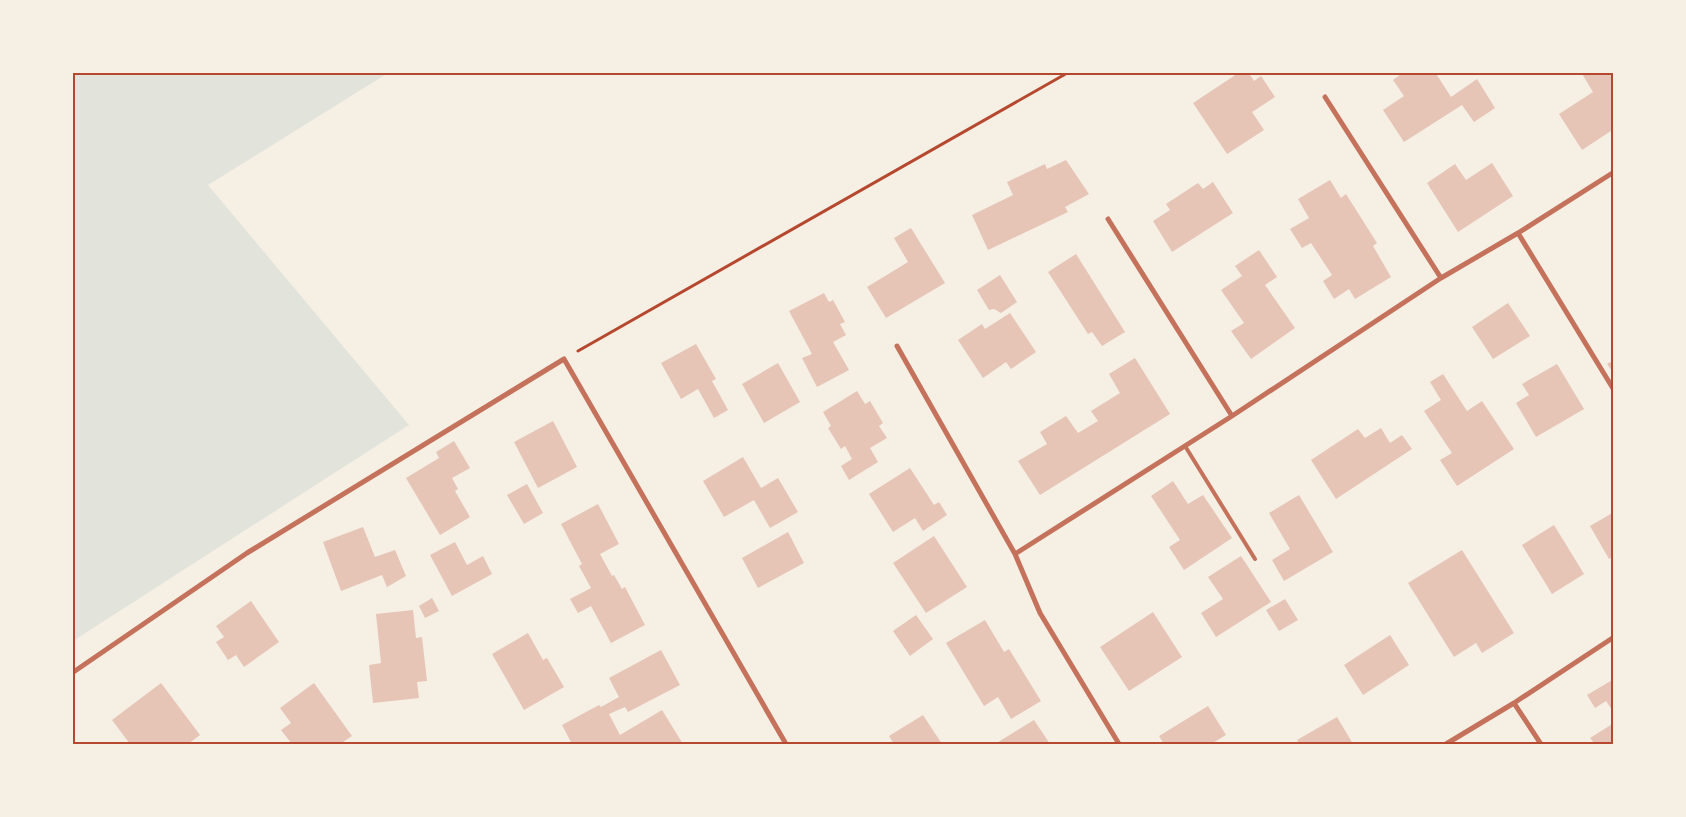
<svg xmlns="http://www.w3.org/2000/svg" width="1686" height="817" font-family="'Sofia Sans Condensed',sans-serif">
<rect width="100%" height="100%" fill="#f6efe4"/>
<path fill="#e2e4dc" d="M73,72L388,73L208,185L409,425L73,641Z"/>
<path fill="#e6c5b7" d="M1240,72H1248L1254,81L1261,76L1275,97L1252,112L1264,130L1227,154L1193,103Z
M1404,72H1435L1451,97L1477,79L1495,108L1474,122L1462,105L1404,142L1383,110L1404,96L1393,80Z
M1581,72H1614V129L1582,150L1559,114L1593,92Z
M1066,160L1089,194L1065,207L1068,212L988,250L972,215L1013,195L1007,182L1045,164L1047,169Z
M1492,163L1513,196L1458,232L1427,183L1455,164L1466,180Z
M1330,180L1341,198L1346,194L1377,243L1373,246L1391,277L1355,299L1349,289L1334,299L1323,281L1332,275L1311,243L1302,248L1290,229L1309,218L1298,199Z
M1213,182L1233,213L1172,252L1153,221L1170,210L1166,204L1198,183L1203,189Z
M911,228L945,283L886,318L867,287L908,262L894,238Z
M1259,250L1277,277L1265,285L1295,328L1251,359L1231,331L1244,323L1221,290L1242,276L1235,266Z
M1076,254L1125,332L1102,346L1092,332L1088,334L1048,272Z
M1000,275L1017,302L1001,313L994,309L989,310L977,290Z
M824,293L829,302L833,300L845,322L840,324L846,335L833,342L849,370L817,387L802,358L812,354L789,311Z
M1508,303L1530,336L1493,359L1472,327Z
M1010,313L1036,352L1011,369L1006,362L983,378L958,340L982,324L985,329Z
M696,344L716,379L712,381L728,410L714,418L698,389L681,399L661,363Z
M1135,358L1170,414L1040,495L1018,461L1047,444L1040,432L1066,416L1078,433L1098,421L1091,411L1120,393L1109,374Z
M1614,360V374L1607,364Z
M778,363L800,402L764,423L742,384Z
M1557,364L1584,409L1536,437L1516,403L1529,395L1522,384Z
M1443,374L1467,411L1482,401L1514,449L1457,486L1440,460L1452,453L1424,411L1441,400L1430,382Z
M857,391L865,404L870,401L883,423L879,426L887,438L870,448L878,462L849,480L841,466L852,459L845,446L841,449L828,428L831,426L823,412Z
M553,421L577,467L538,488L514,442Z
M1381,428L1390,443L1402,435L1412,449L1336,499L1311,460L1358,429L1365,438Z
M454,441L470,468L452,478L458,489L455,491L470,517L440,535L406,478L439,458L436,452Z
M743,457L761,488L778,478L798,512L770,528L754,500L724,517L703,481Z
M910,468L934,505L939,502L947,515L923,531L915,518L893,532L869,494Z
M1173,481L1188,504L1203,495L1232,538L1184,570L1169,547L1180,540L1151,496Z
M527,484L543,513L524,524L507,495Z
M1299,495L1333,552L1284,581L1272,560L1290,549L1269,513Z
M598,504L619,544L600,554L612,576L614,575L622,589L625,587L645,625L611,643L591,606L578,613L570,599L591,588L579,566L582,564L561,524Z
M1614,512V556L1609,559L1590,526Z
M1554,525L1584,574L1552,594L1522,545Z
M363,527L375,557L395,550L406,576L387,587L382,575L341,591L323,542Z
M788,532L804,563L758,588L742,558Z
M934,536L967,587L926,613L893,563Z
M455,542L467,565L483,556L492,574L452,596L430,555Z
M1462,550L1514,633L1482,653L1476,643L1454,657L1408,583Z
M1241,556L1271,602L1216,637L1201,613L1223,599L1208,577Z
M432,598L439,611L425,618L419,606Z
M1285,599L1298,620L1279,631L1266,610Z
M251,601L279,642L244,667L236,655L228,660L216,642L224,637L216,626Z
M413,610L416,638L422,637L427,681L417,682L419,698L373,703L369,665L381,663L376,614Z
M1153,612L1182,657L1129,691L1100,647Z
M916,615L933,639L910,656L893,631Z
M985,620L1004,652L1009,649L1041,701L1011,719L998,697L984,706L946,643Z
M528,633L543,660L547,658L564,687L524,710L492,654Z
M1390,635L1409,665L1363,695L1344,665Z
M661,650L680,685L628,712L625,707L609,714L620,735L662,710L683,744H572L562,725L599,705L601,707L619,697L609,678Z
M1614,679V713L1606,701L1595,708L1587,695Z
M161,683L200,735L188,744H130L112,720Z
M314,683L352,736L340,744H292L281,730L291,723L280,708Z
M1208,706L1226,735L1211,744H1164L1159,736Z
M923,715L942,744H894L889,736Z
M1337,717L1353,744H1299L1297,740Z
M1034,720L1050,744H995Z
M1614,723V744H1595L1590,738Z"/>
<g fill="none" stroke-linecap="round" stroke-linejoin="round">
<path stroke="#b5482f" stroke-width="3" d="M578,351L1069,72"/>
<path stroke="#c5725c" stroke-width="4" d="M1185,446L1255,559"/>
<path stroke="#c5725c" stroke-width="5" d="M1325,97L1441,278
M1108,219L1232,416
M1518,233L1614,390
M897,346L1015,554L1040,613L1119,744
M1015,554L1232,416L1441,278L1518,233L1614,172
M72,673L247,553L564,359L786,744
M1514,703L1541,744
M1446,744L1514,703L1614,637"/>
</g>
<rect width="1686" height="817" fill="none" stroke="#f6efe4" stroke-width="148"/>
<rect x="74" y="74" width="1538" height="669" fill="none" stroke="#b5482f" stroke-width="2"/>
</svg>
